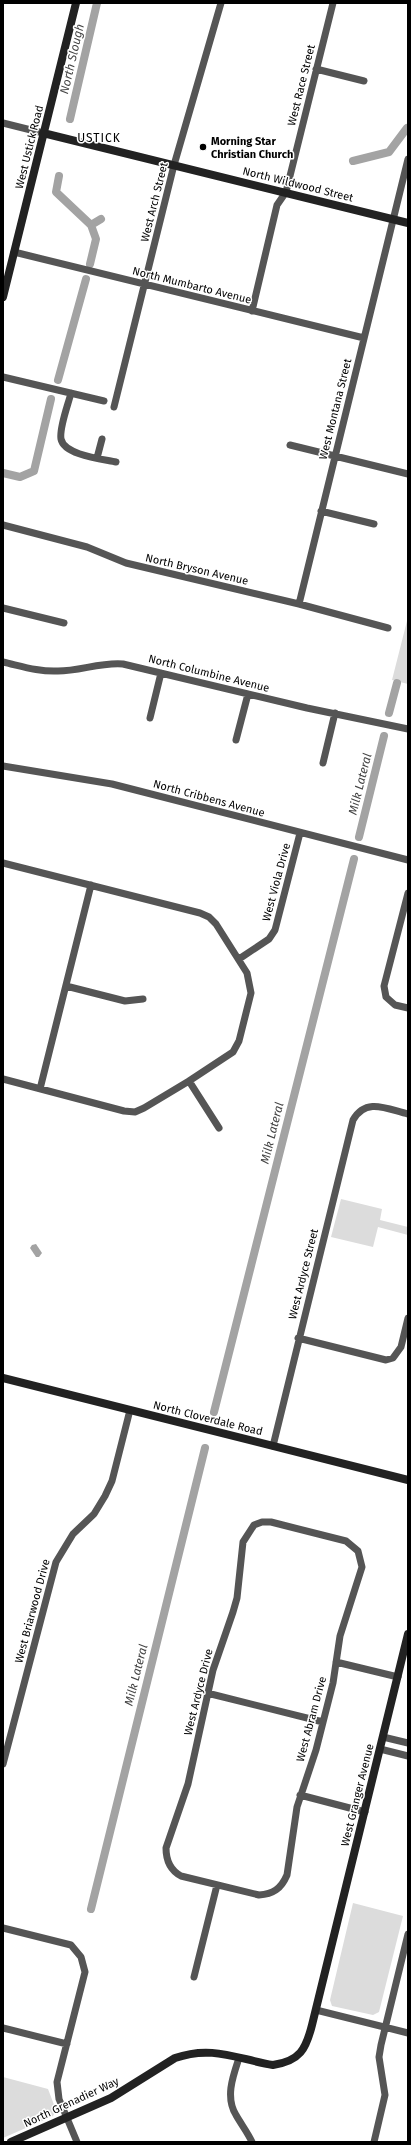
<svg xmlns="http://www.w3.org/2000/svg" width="411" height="2145" font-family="'Fira Sans',sans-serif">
<rect width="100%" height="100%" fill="#fff"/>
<path fill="#dcdcdc" d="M408,617V684L392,680Z
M341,1199L382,1209L380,1220L408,1227V1235L378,1227L373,1247L331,1237Z
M353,1903L403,1916L379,2012L373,2015L332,2006L330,2000Z
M3,2077L48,2089L56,2110L53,2116L3,2138Z"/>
<path fill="#a3a3a3" d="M36,1244L42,1253L39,1257H36L30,1248L32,1245Z"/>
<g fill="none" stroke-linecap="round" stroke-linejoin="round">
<path stroke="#a3a3a3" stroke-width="8" d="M70,119L97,3
M353,161L389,152L407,128
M59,176L56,192L91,225L96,239L90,264
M91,225L101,219
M58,380L86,279
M3,473L20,477L34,471L51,399
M389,713L397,683
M359,837L384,736
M214,1412L354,859
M91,1909L205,1448"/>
<path stroke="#555" stroke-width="7" d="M316,69L364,81
M3,123L43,133
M14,252L364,338
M252,311L277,205L286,192L333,3
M3,377L104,401
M71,393C68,405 59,428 61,439C64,455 102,459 116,462
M114,407L174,165L221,3
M290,445L408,474
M97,458L102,439
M321,511L374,524
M3,525L87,547L126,563L299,604L388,628
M299,604L408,159
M3,608L64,623
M3,662C21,666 39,672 58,671C80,671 101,662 123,664L307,708L408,729
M150,718L161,673
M236,740L248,694
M323,763L335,713
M3,766L112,784L408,860
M3,863L200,913L209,917L216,924L247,973L251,993L239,1041L233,1052L189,1081
M408,893L384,986L386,997L395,1005L408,1008
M239,959L269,939L275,930L300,833
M66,986L125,1001L143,999
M3,1079L124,1111L135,1112L144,1108L189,1081L219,1128
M40,1089L91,885
M298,1338L386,1360L393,1358L401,1347L408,1318
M273,1446L353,1120C366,1097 387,1109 408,1114
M262,1522H271L346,1541L358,1551L362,1567L340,1636L333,1683L316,1750L297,1807L287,1875C281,1889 273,1894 259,1895L181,1876C170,1870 166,1861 166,1848L188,1784L213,1670L233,1612L237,1598L243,1542L254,1525Z
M336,1662L398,1677
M207,1693L323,1722
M383,1737L408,1743
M380,1749L408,1756
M3,1764L56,1562L73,1534L94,1514L105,1496L112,1481L130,1410
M300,1795L365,1812
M3,1928L71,1945L81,1957L85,1972L57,2082L59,2099L77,2142
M194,1977L217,1885
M316,2010L408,2033
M3,2028L67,2044
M239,2058C233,2076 225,2097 236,2115C241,2124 248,2133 252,2142
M374,2142L385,2095L379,2057L381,2045L408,1934"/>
<path stroke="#222" stroke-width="8" d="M43,133L408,223
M3,297L76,3
M3,1378L408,1480
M11,2142L111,2098L175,2058C212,2045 237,2059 273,2065C300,2061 306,2049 312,2025L408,1634"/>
</g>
<circle fill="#000" stroke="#fff" stroke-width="1.5" cx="203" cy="147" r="4"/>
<g text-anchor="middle" stroke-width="3" stroke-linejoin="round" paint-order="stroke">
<g font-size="11" fill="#000" stroke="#fff">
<text transform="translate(301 85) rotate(-76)" y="4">West Race Street</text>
<text transform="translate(29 147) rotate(-76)" y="4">West Ustick Road</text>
<text transform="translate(298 184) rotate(14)" y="4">North Wildwood Street</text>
<text transform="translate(154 202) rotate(-76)" y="4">West Arch Street</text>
<text transform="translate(192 285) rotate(14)" y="4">North Mumbarto Avenue</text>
<text transform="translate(335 409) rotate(-76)" y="4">West Montana Street</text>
<text transform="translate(197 569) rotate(13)" y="4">North Bryson Avenue</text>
<text transform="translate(209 673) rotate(14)" y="4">North Columbine Avenue</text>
<text transform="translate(209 798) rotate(15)" y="4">North Cribbens Avenue</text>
<text transform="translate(276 882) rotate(-75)" y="4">West Viola Drive</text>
<text transform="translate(303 1274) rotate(-76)" y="4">West Ardyce Street</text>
<text transform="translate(208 1418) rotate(14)" y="4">North Cloverdale Road</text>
<text transform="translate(32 1611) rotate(-75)" y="4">West Briarwood Drive</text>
<text transform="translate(198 1692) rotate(-76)" y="4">West Ardyce Drive</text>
<text transform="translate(311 1719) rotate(-75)" y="4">West Abram Drive</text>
<text transform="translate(357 1795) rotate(-76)" y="4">West Granger Avenue</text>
<text transform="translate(71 2102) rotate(-25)" y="4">North Grenadier Way</text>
</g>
<g font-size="11" font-weight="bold" fill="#000" stroke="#fff" text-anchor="start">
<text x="211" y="145">Morning Star<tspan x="211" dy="13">Christian Church</tspan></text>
</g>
<g font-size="12" font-style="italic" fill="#444" stroke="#fff">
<text transform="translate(72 59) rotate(-77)" y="4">North Slough</text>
<text transform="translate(360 784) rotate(-76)" y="4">Milk Lateral</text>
<text transform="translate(272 1133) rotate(-76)" y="4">Milk Lateral</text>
<text transform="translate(136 1675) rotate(-76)" y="4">Milk Lateral</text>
</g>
<g font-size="12" letter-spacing="1" fill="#000" stroke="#fff">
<text x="99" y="142">USTICK</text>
</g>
</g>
<rect width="411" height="2145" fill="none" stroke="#000000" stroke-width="8"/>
</svg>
